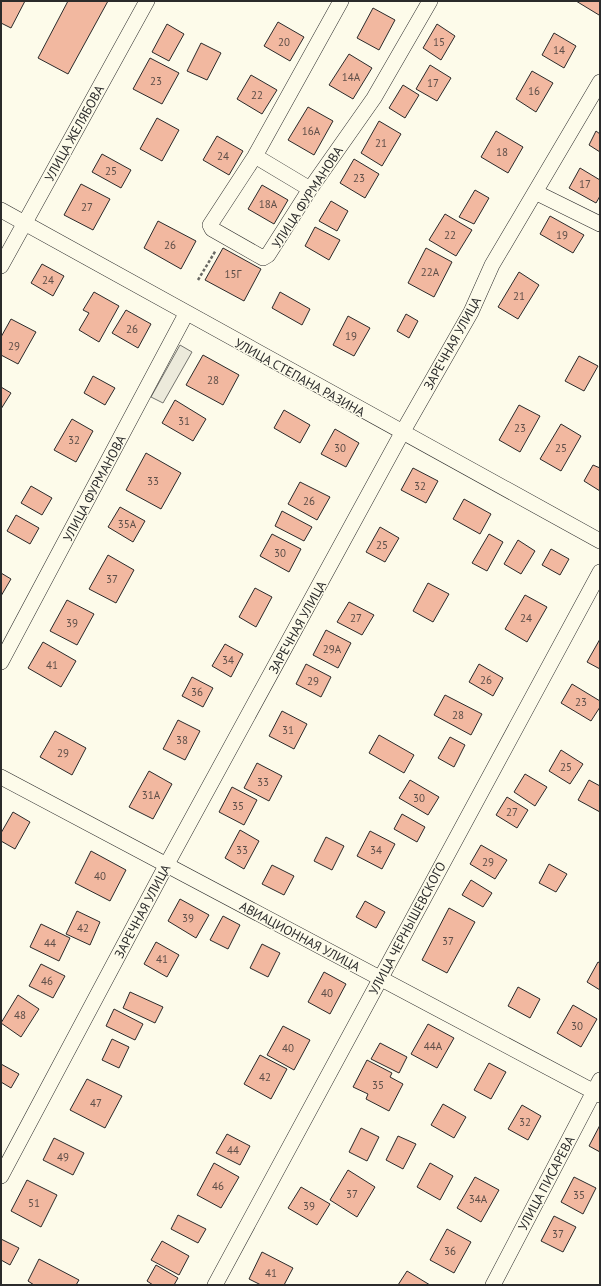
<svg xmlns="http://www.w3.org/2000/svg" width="601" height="1286" font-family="'PT Sans',sans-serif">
<rect width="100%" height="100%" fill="#fdfbea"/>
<path fill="#eceadb" stroke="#74746e" d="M180,345L192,352L163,403L151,397Z"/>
<path fill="#f2b8a0" stroke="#2b2b2b" d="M1,1H25L11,28L1,23Z
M68,1H108L68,74L38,58Z
M576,1H600V14L599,15Z
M373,8L395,20L379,50L357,38Z
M278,22L304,37L290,61L264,46Z
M167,24L184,34L169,61L152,52Z
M437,24L455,36L441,60L423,48Z
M554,33L576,46L564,68L542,55Z
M201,43L221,53L207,80L187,71Z
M349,54L372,68L353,99L329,85Z
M150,58L179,73L162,104L133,89Z
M430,65L451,78L437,101L416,89Z
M532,71L553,83L536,112L516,99Z
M251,75L277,90L262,114L237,99Z
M403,85L419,95L405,118L389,108Z
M308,107L333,121L314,155L288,140Z
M157,118L179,130L162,161L140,149Z
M379,121L401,134L382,166L361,153Z
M496,131L523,147L508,173L481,157Z
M596,131L600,134V152L589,145Z
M217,136L243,151L229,175L203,160Z
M102,154L131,170L121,188L92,172Z
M354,159L379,174L365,198L340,183Z
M580,168L600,180V196L596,203L569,188Z
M81,184L110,199L93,230L64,215Z
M262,185L288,200L274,224L248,209Z
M475,190L489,198L474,224L459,217Z
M331,201L348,211L337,231L319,221Z
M445,214L472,230L456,256L429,240Z
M550,216L584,235L573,253L540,234Z
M158,221L196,241L181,269L144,248Z
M315,227L340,240L329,260L305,246Z
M223,248L261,269L244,301L205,280Z
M426,248L452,262L434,297L408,283Z
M42,264L64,276L53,296L31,283Z
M519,272L539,285L518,319L498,307Z
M94,292L119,306L99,342L79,330L89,313L83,310Z
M280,292L310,309L302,325L272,308Z
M126,310L151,324L138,348L112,333Z
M406,314L418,321L409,338L397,331Z
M348,316L370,328L354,356L333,345Z
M11,319L36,332L18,364L1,355V337Z
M203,355L239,375L223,405L186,385Z
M579,356L598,366L584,391L565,381Z
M93,376L115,388L105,405L84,393Z
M1,387L11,393L1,409Z
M175,400L206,419L193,441L162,423Z
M519,405L540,416L520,452L499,440Z
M284,410L310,425L300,443L274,428Z
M72,419L93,431L76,462L54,450Z
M561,424L581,436L561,471L540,459Z
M335,429L359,443L346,467L321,454Z
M146,453L181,473L161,509L126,490Z
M593,465L600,468V491L584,481Z
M413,468L438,481L426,503L401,490Z
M300,482L330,497L317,520L288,504Z
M31,486L52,498L42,515L21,503Z
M464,499L491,514L480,534L453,519Z
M120,507L145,521L133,542L108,527Z
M282,511L312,527L304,541L275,526Z
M16,515L39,528L30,544L7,531Z
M380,527L399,538L385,562L366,552Z
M272,534L301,549L289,572L260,556Z
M489,534L503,542L487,571L472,563Z
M518,540L535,551L521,574L504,564Z
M551,549L569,559L560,575L542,565Z
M108,555L134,570L116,603L89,589Z
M1,573L11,579L1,596Z
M428,583L449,594L433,622L413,611Z
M255,588L272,597L256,627L239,617Z
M525,595L547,607L527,642L505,629Z
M67,600L94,614L77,645L50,631Z
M349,602L374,615L362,635L337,622Z
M326,630L351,643L338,668L313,655Z
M600,639V669L587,662Z
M43,642L76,661L61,687L28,668Z
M225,644L243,654L231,677L212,666Z
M306,664L331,677L321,697L296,684Z
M479,664L503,678L493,696L469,682Z
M192,677L213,688L203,707L182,696Z
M572,684L600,701V707L591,721L561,703Z
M445,695L482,714L471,735L434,715Z
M282,711L307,724L294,749L269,736Z
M178,720L200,731L185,760L163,749Z
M55,731L86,748L72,775L40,757Z
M379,735L414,755L404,773L369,753Z
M450,737L465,745L454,767L438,758Z
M561,750L583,764L570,784L549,771Z
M257,763L282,776L269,801L244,788Z
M149,771L172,784L153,819L129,807Z
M525,774L547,787L535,806L514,792Z
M410,780L439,797L428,815L399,798Z
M589,780L600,786V812L578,800Z
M232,787L257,800L244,825L219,812Z
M507,797L528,810L517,828L496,815Z
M13,812L30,822L15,849L1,841V833Z
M402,814L425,827L417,842L394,829Z
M240,830L259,841L244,869L225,858Z
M370,831L395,844L382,869L357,856Z
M326,837L344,846L332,870L314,861Z
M481,845L507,860L495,879L470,864Z
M91,851L126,870L110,901L75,883Z
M549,864L567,874L556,892L539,883Z
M272,865L294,876L284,895L262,884Z
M471,880L492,893L483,907L462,895Z
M180,899L209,915L196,938L168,921Z
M365,901L385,912L376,928L356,917Z
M449,908L475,922L447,973L422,960Z
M77,911L100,922L90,945L66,934Z
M223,916L240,925L228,949L210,940Z
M41,924L70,938L59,961L30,947Z
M156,942L179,955L167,977L144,964Z
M262,944L280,953L268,977L250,968Z
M598,962L600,963V990L587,982Z
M41,964L65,976L53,998L29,986Z
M324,972L346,984L330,1014L308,1002Z
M518,987L540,999L530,1018L508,1006Z
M130,992L163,1007L155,1023L123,1008Z
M18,995L39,1009L21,1037L1,1023Z
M573,1005L597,1019L581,1047L557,1033Z
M114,1009L143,1024L135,1040L106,1026Z
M428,1024L454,1038L437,1068L411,1054Z
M283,1026L310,1040L294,1070L267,1055Z
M112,1039L129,1047L119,1068L102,1060Z
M380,1043L407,1057L399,1073L371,1059Z
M260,1055L287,1069L271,1099L244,1084Z
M367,1060L392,1073L390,1077L403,1084L389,1111L366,1099L368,1094L353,1087Z
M489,1063L506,1072L491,1099L474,1090Z
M1,1064L19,1074L11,1088L1,1082Z
M87,1079L122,1096L105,1128L70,1110Z
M443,1104L466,1117L454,1138L431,1125Z
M522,1105L541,1116L528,1140L508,1129Z
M600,1125V1152L589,1146Z
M361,1128L379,1137L367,1161L349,1152Z
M227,1134L250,1146L240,1165L216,1153Z
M398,1136L416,1144L403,1169L386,1160Z
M54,1138L84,1153L73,1175L43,1160Z
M214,1163L239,1177L221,1208L197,1195Z
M430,1163L453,1176L440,1200L417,1187Z
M348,1170L375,1187L357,1217L330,1200Z
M475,1177L499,1190L481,1222L457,1208Z
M574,1177L596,1188L583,1214L561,1202Z
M27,1180L57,1195L41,1227L11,1211Z
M301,1187L330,1204L317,1225L288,1208Z
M178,1215L206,1229L198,1243L171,1229Z
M554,1216L576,1227L563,1252L541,1241Z
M447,1229L471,1242L454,1273L430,1260Z
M1,1239L19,1248L10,1265L1,1260Z
M162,1241L189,1256L179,1275L151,1260Z
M262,1252L293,1268L284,1285H261L249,1279Z
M39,1259L79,1280L76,1285H34L28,1281Z
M156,1265L178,1278L174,1285H153L147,1281Z
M407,1271L430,1285H398Z"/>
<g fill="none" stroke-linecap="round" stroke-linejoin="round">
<defs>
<path id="minor" d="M341,1L255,156L210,225L212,229L263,258L268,255L310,189L374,98L430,1
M255,156L310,189
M535,192L600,224
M1,210L600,541
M1,266L147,1
M1,662L186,314
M1,777L600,1095
M1,1176L167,864L402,433L471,312L492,265L600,82
M215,1285L600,572
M493,1285L600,1080"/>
</defs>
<use href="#minor" stroke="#2b2b2b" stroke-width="16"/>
<path stroke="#6a6964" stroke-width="2.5" stroke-dasharray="3 2" stroke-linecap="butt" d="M198,280L216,250"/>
<use href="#minor" stroke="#fdfbea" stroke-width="15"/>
</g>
<g text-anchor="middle" stroke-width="3" stroke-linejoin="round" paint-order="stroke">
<g font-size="11" fill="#5d4e48">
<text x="284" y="46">20</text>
<text x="439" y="46">15</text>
<text x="559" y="54">14</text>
<text x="351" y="81">14А</text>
<text x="156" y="85">23</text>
<text x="433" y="87">17</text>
<text x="534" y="95">16</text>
<text x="257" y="99">22</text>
<text x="311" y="135">16А</text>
<text x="381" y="147">21</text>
<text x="502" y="156">18</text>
<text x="223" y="160">24</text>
<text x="111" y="175">25</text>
<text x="359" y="182">23</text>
<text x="585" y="188">17</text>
<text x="268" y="208">18А</text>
<text x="87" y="211">27</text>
<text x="450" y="239">22</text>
<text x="562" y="239">19</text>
<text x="170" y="249">26</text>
<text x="430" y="276">22А</text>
<text x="233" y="278">15Г</text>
<text x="48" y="284">24</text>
<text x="519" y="300">21</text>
<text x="132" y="333">26</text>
<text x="351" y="340">19</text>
<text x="14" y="350">29</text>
<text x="213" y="384">28</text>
<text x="184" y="425">31</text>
<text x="520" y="432">23</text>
<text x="74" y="444">32</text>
<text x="340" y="452">30</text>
<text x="561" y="452">25</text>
<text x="153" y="485">33</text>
<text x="420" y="490">32</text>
<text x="309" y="505">26</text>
<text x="127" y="528">35А</text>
<text x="382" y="549">25</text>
<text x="280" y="557">30</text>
<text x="112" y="583">37</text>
<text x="356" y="622">27</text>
<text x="526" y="622">24</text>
<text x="72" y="627">39</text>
<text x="332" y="653">29А</text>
<text x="228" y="664">34</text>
<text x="52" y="669">41</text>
<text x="486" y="684">26</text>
<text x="313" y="685">29</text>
<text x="197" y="696">36</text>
<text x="581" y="706">23</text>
<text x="458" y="719">28</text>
<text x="288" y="734">31</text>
<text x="182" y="744">38</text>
<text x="63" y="757">29</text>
<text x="566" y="771">25</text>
<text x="263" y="786">33</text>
<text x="151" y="799">31А</text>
<text x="419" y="802">30</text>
<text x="238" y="810">35</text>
<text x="512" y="816">27</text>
<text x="242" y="854">33</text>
<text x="376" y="854">34</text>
<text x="488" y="866">29</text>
<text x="100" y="880">40</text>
<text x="188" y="922">39</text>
<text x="83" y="932">42</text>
<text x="448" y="945">37</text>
<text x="50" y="947">44</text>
<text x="162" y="963">41</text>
<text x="47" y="985">46</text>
<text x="327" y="997">40</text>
<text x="20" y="1019">48</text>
<text x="577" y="1030">30</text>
<text x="433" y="1050">44А</text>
<text x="288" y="1052">40</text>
<text x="265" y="1081">42</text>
<text x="378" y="1089">35</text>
<text x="96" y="1107">47</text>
<text x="525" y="1126">32</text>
<text x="233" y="1154">44</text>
<text x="63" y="1161">49</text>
<text x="218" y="1190">46</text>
<text x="352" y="1198">37</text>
<text x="579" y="1199">35</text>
<text x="478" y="1203">34А</text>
<text x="34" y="1207">51</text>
<text x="309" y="1210">39</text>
<text x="558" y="1238">37</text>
<text x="450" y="1255">36</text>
<text x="271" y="1277">41</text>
</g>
<g font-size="13" fill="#2b2b2b" stroke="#fdfbea">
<text transform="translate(74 133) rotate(-61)" y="5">УЛИЦА ЖЕЛЯБОВА</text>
<text transform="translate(307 197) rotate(-57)" y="5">УЛИЦА ФУРМАНОВА</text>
<text transform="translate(452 343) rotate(-61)" y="5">ЗАРЕЧНАЯ УЛИЦА</text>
<text transform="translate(300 377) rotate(29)" y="5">УЛИЦА СТЕПАНА РАЗИНА</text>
<text transform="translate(94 488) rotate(-62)" y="5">УЛИЦА ФУРМАНОВА</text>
<text transform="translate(297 627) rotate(-61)" y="5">ЗАРЕЧНАЯ УЛИЦА</text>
<text transform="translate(142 911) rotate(-62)" y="5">ЗАРЕЧНАЯ УЛИЦА</text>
<text transform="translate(407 928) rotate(-62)" y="5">УЛИЦА ЧЕРНЫШЕВСКОГО</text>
<text transform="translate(300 936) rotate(28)" y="5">АВИАЦИОННАЯ УЛИЦА</text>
<text transform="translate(546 1183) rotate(-62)" y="5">УЛИЦА ПИСАРЕВА</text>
</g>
</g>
<rect width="601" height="1286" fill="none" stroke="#2b2b2b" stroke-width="4"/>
</svg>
